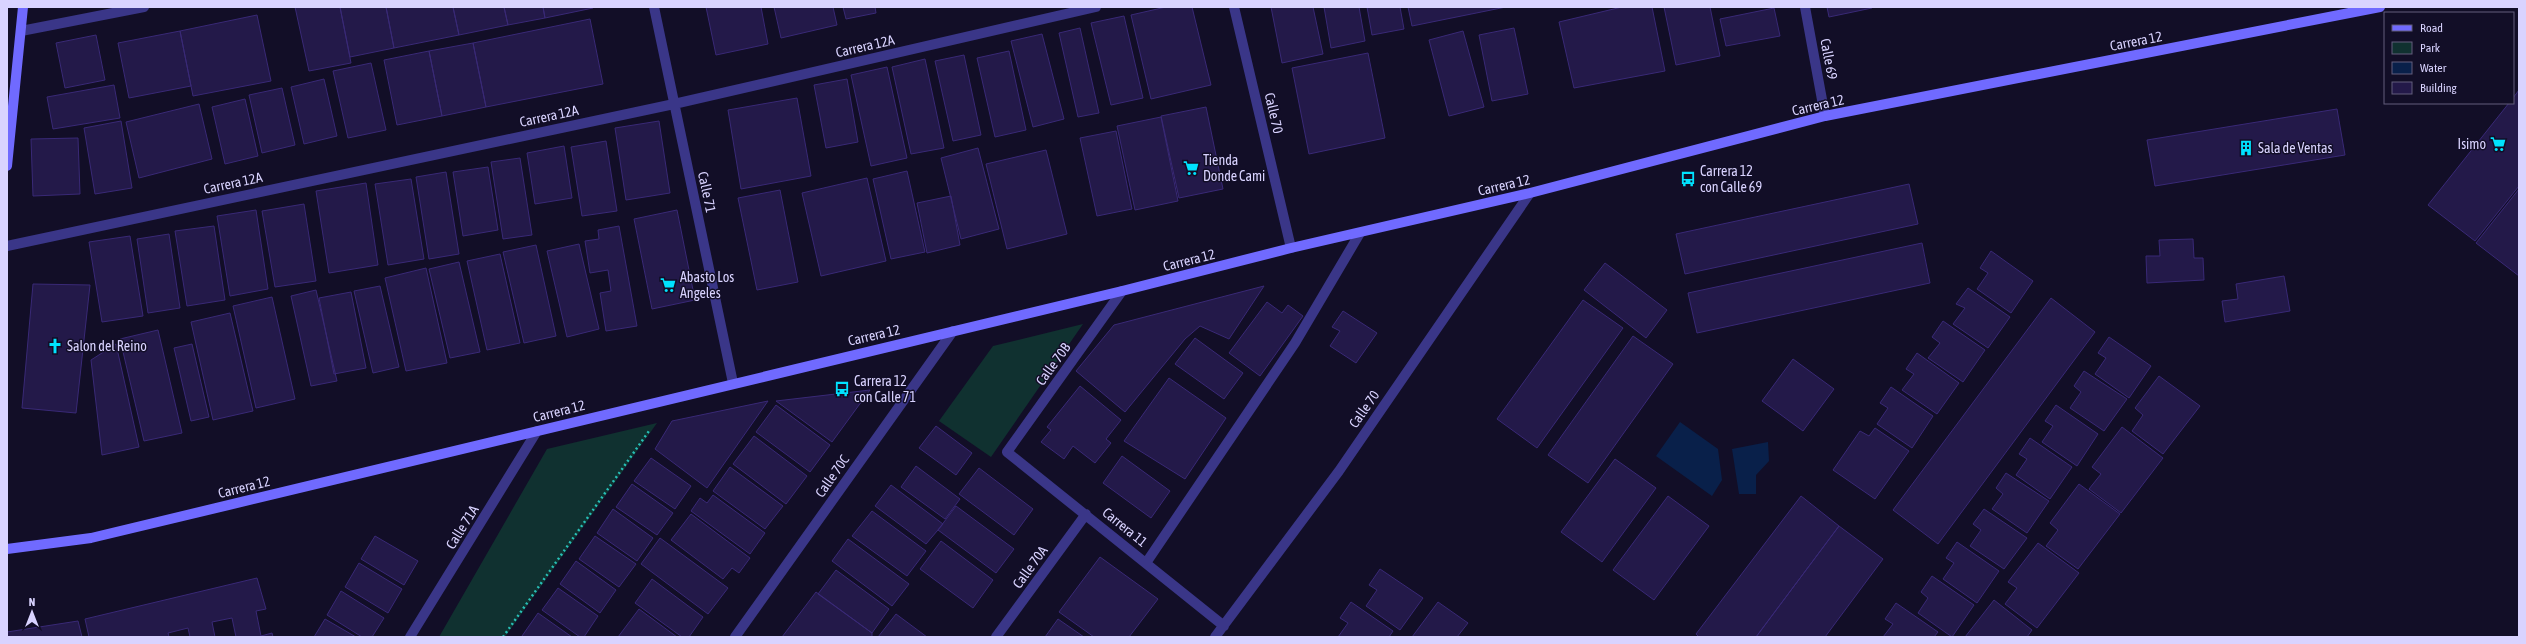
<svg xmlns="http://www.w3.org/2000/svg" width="2526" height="644" font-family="'Asap Condensed',sans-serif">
<rect width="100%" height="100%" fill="#120e27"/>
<path fill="#103130" d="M1083,324L991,457L939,421L993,346Z
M657,423L505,637H439L547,449Z"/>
<path fill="#09204a" d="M1680,422L1718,449L1722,480L1712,496L1656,456Z
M1768,442L1769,461L1756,475V494H1739L1732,449Z"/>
<path fill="#231949" stroke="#392976" d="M295,7H340L351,63L309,71Z
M340,7H386L394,48L350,57Z
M386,7H453L459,35L394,48Z
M453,7H504L508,25L459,35Z
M504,7H543L545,18L508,25Z
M543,7H593V8L545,18Z
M706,7H761L768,44L716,55Z
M774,7H833L837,25L781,38Z
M843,7H875L876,13L846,19Z
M1166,7H1192L1211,85L1151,99L1131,15Z
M1271,7H1313L1323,54L1282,63Z
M1324,7H1359L1365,41L1331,48Z
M1367,7H1400L1404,29L1372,35Z
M1408,7H1506L1412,26Z
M1622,7H1652L1665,71L1574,88L1559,22Z
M1664,7H1710L1720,56L1676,65Z
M1827,7H1871L1872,8L1829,17Z
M1774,8L1780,36L1726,46L1720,19Z
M257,15L271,81L193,96L180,31Z
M1124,16L1143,98L1111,105L1091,23Z
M590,19L603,84L486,107L473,43Z
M1080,28L1099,113L1078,117L1059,33Z
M1514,28L1528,94L1492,101L1479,35Z
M180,31L191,86L129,98L118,43Z
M1463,31L1484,107L1449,116L1429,40Z
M1042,34L1064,119L1033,127L1011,41Z
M96,35L105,80L65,88L56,43Z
M473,43L486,107L442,116L429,51Z
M429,51L442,116L397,125L384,60Z
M1009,51L1026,130L995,137L977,58Z
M1368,53L1385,138L1309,154L1292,68Z
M964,55L981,135L953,141L935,61Z
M925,59L944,148L911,154L892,67Z
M371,63L386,130L348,138L333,71Z
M887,67L907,158L871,166L851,75Z
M324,79L337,136L304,144L291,87Z
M847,79L858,142L826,148L814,85Z
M114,85L120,118L53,129L47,97Z
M282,88L295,145L262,153L249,95Z
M2519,90V186L2475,241L2428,205L2509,103H2513V98Z
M797,98L811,176L741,189L728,110Z
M245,99L258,156L225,164L212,107Z
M199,104L212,159L139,178L126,122Z
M1206,107L1223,189L1179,198L1161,116Z
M2337,109L2345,155L2155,186L2147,140Z
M1161,117L1178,201L1135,210L1117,126Z
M121,121L132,188L95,194L84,128Z
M659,121L670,193L626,200L615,128Z
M1116,131L1132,209L1097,216L1080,138Z
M78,138L80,194L33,196L31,139Z
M606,141L617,211L582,216L571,147Z
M564,146L572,198L535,204L527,153Z
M978,148L999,229L961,239L941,158Z
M1046,150L1067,234L1007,249L986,164Z
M520,158L532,235L503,239L491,162Z
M488,167L498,230L463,236L453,172Z
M907,171L925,252L891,259L873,179Z
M446,172L459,254L429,259L416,177Z
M867,178L886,261L821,276L802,193Z
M411,179L424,259L388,265L375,184Z
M366,183L378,265L329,273L316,191Z
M1909,184L1918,224L1685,274L1676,234Z
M2519,189V276L2476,243Z
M780,190L798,282L757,290L738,198Z
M951,196L960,245L927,253L917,203Z
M304,204L316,281L275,287L262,211Z
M256,210L268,289L230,296L217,216Z
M677,210L695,300L652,309L634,219Z
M214,226L225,300L187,306L175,231Z
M619,226L637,326L606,331L600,293L611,291L608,270L590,273L585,241L599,239L598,230Z
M169,234L180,308L148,313L137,239Z
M130,236L143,316L102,322L89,242Z
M2193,239L2194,258H2203L2204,280L2147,283L2146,256H2160L2159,240Z
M1922,243L1930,283L1697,333L1688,293Z
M579,244L599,329L567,337L547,251Z
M536,245L556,336L524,343L503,252Z
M1991,251L2033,281L2011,313L1977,289L1988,273L1980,268Z
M500,254L520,343L487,350L467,261Z
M459,262L480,352L450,358L429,269Z
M1605,263L1667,310L1646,338L1584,290Z
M426,268L447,363L406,371L385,278Z
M2284,276L2290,311L2225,322L2222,301L2238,299L2236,284Z
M33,284L90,285L76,413L22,408Z
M380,286L399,367L373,373L354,291Z
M1264,286L1229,339L1200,326L1185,339L1125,412L1076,371L1114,325Z
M1968,288L2010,317L1988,348L1953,324L1965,308L1956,304Z
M316,290L337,381L311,386L291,296Z
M351,292L366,368L334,374L319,298Z
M272,297L295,399L256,408L233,306Z
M2051,298L2095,332L1938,544L1893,510Z
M1583,300L1623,328L1537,448L1497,419Z
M1267,302L1282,313L1288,305L1303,316L1260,376L1229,353Z
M1343,311L1377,333L1356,363L1330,346L1340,331L1332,327Z
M230,313L253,411L213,420L191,322Z
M1943,321L1985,350L1963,382L1928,358L1940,343L1932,337Z
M158,330L182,433L144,441L120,339Z
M1633,336L1673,364L1588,483L1548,455Z
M2109,337L2151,366L2129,398L2095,374L2106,358L2098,353Z
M1195,338L1243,373L1224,399L1175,364Z
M116,344L139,447L102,455L91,360Z
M192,344L209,417L191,421L174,348Z
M1917,353L1959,383L1937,414L1902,390L1914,374L1906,369Z
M1793,359L1834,389L1803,431L1762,401Z
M2084,371L2127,399L2104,431L2070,408L2081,392L2074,386Z
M2159,376L2200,406L2163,454L2132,431L2143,415L2135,408Z
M1169,378L1226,418L1185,479L1124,441Z
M1080,386L1121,420L1106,439L1111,443L1095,463L1073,446L1064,459L1041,442L1051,430L1047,427Z
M1891,387L1933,416L1912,448L1877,424L1888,408L1880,403Z
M870,390L832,442L776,401Z
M768,401L707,488L655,449L672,421Z
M776,405L830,445L810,472L756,432Z
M2056,405L2098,434L2077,466L2042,442L2053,426L2045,421Z
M936,426L972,453L956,475L919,448Z
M2122,427L2163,458L2121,513L2089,489L2101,474L2092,467Z
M1875,428L1909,451L1875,499L1833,470L1860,431L1869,436Z
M754,436L807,476L786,504L733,464Z
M2030,438L2072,467L2050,499L2016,475L2027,459L2019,454Z
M1122,456L1170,491L1151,518L1103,483Z
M651,458L691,486L675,509L634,481Z
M1615,459L1656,488L1602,562L1561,532Z
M916,466L960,499L945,519L901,487Z
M730,467L783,506L765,529L713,491Z
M979,468L1033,509L1014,535L959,494Z
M2006,473L2049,501L2027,533L1992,509L2003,494L1996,488Z
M632,484L673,513L657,535L616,507Z
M2079,484L2120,514L2078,569L2046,546L2058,530L2050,523Z
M891,485L943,524L926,544L875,506Z
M713,495L765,533L750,554L691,511L700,498L707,503Z
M1668,496L1709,526L1654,600L1613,570Z
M1801,496L1839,526L1756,637H1699L1696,634Z
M956,506L1014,549L996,573L938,530Z
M613,509L653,538L637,561L597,533Z
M1984,509L2027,538L2004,569L1970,546L1981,530L1973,524Z
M872,511L926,551L907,576L852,536Z
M691,514L750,558L739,573L732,568L723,579L671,540Z
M1839,526L1883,559L1825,637H1756Z
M375,536L418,561L404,585L361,559Z
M595,536L636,564L619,587L579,559Z
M660,538L728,588L708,614L641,564Z
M848,539L909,584L892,606L832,561Z
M941,541L993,580L973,608L920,569Z
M1957,542L1999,571L1977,603L1943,579L1954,563L1946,558Z
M2038,543L2079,573L2037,628L2005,604L2017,588L2008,582Z
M1100,557L1158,599L1129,637H1094L1059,612Z
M576,561L616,590L600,613L560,584Z
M359,563L402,589L388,613L345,587Z
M1380,569L1423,598L1400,630L1366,606L1377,590L1369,585Z
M836,570L889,609L872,633L818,594Z
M1932,576L1974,605L1952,637L1918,613L1928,598L1921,592Z
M257,578L266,609L256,611L261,636L272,633L273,637H236L232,618L212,622L215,637H190L188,628L168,633L169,637H89L85,619Z
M652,579L703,617L689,637H682L635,603Z
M558,588L598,616L584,637H580L542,610Z
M341,591L384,618L372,637H362L327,615Z
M816,592L872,633V637H782Z
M1994,600L2032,630L2027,637H1965Z
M1351,602L1393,631L1389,637H1338L1348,623L1340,618Z
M1438,602L1468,623L1457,637H1412Z
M1896,603L1938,632L1934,637H1883L1893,624L1885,619Z
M639,609L677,637H618Z
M538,613L572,637H524L522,636Z
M896,614L927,637H878Z
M325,619L356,637H314Z
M1058,619L1084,637H1045Z
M78,621L82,637H7V632Z"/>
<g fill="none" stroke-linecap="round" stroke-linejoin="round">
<path stroke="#28bfb7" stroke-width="2.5" stroke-dasharray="2 3" stroke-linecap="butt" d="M503,637L649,431"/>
<path stroke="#3a3688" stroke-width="10" d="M654,7L733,383
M1234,7L1291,248
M1805,7L1825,116
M21,31L144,7
M7,246L674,104L1096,7
M1122,291L1007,452L1224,626
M1146,563L1295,343L1360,233
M410,637L537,431
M735,637L953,331
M996,637L1086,514
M1215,637L1339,471L1530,193"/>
<path stroke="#706aff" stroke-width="10" d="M7,166L23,7
M7,549L91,538L1122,291L1291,248L1530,193L1825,116L2380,7"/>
</g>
<defs>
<symbol id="supermarket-bare" viewBox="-9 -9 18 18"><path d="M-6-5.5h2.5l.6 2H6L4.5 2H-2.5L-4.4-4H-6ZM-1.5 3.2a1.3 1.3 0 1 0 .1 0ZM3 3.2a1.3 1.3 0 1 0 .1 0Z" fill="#00e2fe" stroke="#120e27" stroke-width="2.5" paint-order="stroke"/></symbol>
<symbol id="building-bare" viewBox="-9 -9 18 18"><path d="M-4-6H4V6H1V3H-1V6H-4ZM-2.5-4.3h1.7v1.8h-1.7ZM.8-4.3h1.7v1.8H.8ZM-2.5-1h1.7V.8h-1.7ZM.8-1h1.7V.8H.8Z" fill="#00e2fe" stroke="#120e27" stroke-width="2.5" paint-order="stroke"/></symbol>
<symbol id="bus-bare" viewBox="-9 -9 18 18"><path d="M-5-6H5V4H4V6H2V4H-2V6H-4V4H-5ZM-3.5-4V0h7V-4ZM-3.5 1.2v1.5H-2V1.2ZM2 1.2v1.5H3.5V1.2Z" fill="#00e2fe" stroke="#120e27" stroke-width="2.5" paint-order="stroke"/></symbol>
<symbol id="church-bare" viewBox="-9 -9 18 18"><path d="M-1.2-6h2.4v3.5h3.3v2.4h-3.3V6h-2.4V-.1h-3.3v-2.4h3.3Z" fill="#00e2fe" stroke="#120e27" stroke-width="2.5" paint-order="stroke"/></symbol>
</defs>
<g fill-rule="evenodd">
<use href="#supermarket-bare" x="2487" y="133" width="22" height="22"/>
<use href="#building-bare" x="2235" y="137" width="22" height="22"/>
<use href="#supermarket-bare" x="1180" y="157" width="22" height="22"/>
<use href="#bus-bare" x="1677" y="168" width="22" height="22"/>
<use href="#supermarket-bare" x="657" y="274" width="22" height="22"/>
<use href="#church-bare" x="44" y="335" width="22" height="22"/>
<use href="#bus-bare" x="831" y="378" width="22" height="22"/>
</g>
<g text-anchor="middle" stroke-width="3" stroke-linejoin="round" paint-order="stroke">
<g font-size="14" fill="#d9d3ff" stroke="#120e27">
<text transform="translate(2136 41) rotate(-11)" y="5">Carrera 12</text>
<text transform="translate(865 46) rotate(-13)" y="5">Carrera 12A</text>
<text transform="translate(1829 59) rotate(79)" y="5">Calle 69</text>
<text transform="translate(1818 105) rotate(-13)" y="5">Carrera 12</text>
<text transform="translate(1274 113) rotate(77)" y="5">Calle 70</text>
<text transform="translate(549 116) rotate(-12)" y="5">Carrera 12A</text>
<text transform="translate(233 183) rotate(-12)" y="5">Carrera 12A</text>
<text transform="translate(1504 185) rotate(-13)" y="5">Carrera 12</text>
<text transform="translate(707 192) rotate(78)" y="5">Calle 71</text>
<text transform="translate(1189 260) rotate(-14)" y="5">Carrera 12</text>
<text transform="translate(874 335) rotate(-13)" y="5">Carrera 12</text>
<text transform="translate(1053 364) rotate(-54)" y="5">Calle 70B</text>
<text transform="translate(1364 409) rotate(-55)" y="5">Calle 70</text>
<text transform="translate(559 411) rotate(-14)" y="5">Carrera 12</text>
<text transform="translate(832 476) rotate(-55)" y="5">Calle 70C</text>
<text transform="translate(244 487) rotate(-14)" y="5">Carrera 12</text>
<text transform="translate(462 527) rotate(-58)" y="5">Calle 71A</text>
<text transform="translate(1125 527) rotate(39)" y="5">Carrera 11</text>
<text transform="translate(1030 567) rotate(-54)" y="5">Calle 70A</text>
</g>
<g font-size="14" fill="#d9d3ff" stroke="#120e27" text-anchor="start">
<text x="2486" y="149" text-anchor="end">Isimo</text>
<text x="2258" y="153">Sala de Ventas</text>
<text x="1203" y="165">Tienda<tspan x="1203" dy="16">Donde Cami</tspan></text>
<text x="1700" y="176">Carrera 12<tspan x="1700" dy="16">con Calle 69</tspan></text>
<text x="680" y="282">Abasto Los<tspan x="680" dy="16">Angeles</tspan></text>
<text x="67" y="351">Salon del Reino</text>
<text x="854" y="386">Carrera 12<tspan x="854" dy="16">con Calle 71</tspan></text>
</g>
</g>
<rect width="2526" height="644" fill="none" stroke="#d9d3ff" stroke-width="16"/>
<rect x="2384" y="12" width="130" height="92" fill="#120e27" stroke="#625d7d"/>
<rect x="2392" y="25" width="20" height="6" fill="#706aff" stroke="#625d7d"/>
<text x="2420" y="32" font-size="12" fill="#d9d3ff">Road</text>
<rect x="2392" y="42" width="20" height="12" fill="#103130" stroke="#625d7d"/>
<text x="2420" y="52" font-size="12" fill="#d9d3ff">Park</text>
<rect x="2392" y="62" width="20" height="12" fill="#09204a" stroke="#625d7d"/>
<text x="2420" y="72" font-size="12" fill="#d9d3ff">Water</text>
<rect x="2392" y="82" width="20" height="12" fill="#231949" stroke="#625d7d"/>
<text x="2420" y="92" font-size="12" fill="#d9d3ff">Building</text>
<g transform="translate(32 612)" stroke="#120e27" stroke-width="3" paint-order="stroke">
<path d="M0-3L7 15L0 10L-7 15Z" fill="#d9d3ff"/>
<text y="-6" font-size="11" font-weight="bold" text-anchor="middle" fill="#d9d3ff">N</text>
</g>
</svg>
